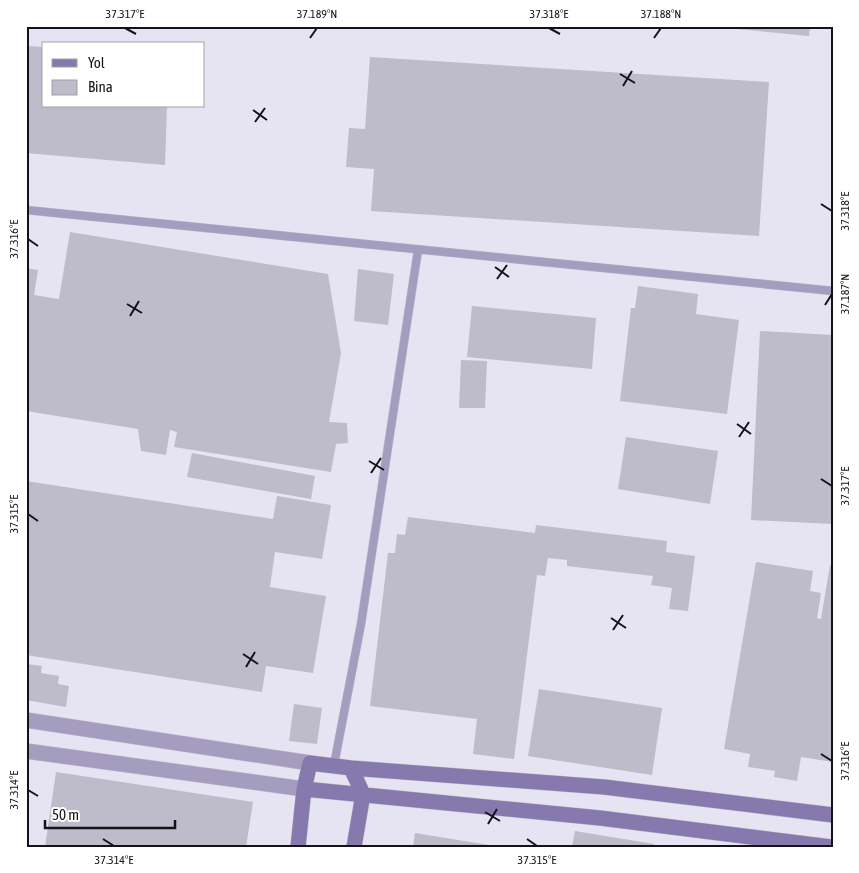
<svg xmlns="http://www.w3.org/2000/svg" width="859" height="873" font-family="'Asap Condensed',sans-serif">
<rect width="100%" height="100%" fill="#e6e3f2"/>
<path fill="#bebbca" d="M727,26H810L809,36L727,28Z
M26,46L44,47V106H167L165,165L26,153Z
M370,57L769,82L759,236L371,211L374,169L346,167L349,128L365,129Z
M70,232L328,274L341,353L329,422L347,423L348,443L336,444L331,472L174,447L177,432L170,430L166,455L141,451L138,429L26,411V362L28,350H26V268L38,270L34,295L59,299Z
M358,269L394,274L388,325L354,321Z
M638,286L698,294L696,314L739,320L727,414L620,401L631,308H635Z
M472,306L596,318L592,369L467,357Z
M760,331L833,335V524L751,520Z
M461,360L487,361L485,408H459Z
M626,437L718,451L710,504L618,489Z
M192,453L315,476L311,499L187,477Z
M26,481L273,519L277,496L331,505L322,559L275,552L270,587L326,596L313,673L266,666L262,692L26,655Z
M408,517L535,533L536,525L667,541L666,552L695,556L688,611L669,609L672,588L651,585L653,576L567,566V560L548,558L545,576L537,575L514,759L473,754L477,719L370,706L388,553H395L397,534L405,535Z
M756,562L813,571L810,591L821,593L817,618L821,619L830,565L833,566V762L801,757L797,781L774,777L775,771L748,767L750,754L724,749Z
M26,664L42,666L41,673L59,676L58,684L69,686L66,707L26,700Z
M539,689L662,708L652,775L528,756Z
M294,704L322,708L317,744L289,741Z
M56,772L253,802L246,847H45Z
M575,831L654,844L653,847H572Z
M415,833L495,846V847H413Z"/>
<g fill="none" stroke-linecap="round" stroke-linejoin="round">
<defs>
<path id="lane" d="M26,210L833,291
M334,765L361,624L418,250"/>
<path id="street" d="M26,720L310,763
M26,751L304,789"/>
<path id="secondary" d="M351,768L363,794L354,847
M304,789L600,818L831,847
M298,847L304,789L310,763L351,768L604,787L833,815"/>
</defs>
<use href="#lane" stroke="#c0becb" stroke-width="9"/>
<use href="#street" stroke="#c0becb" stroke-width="16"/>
<use href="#secondary" stroke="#c0becb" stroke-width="16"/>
<use href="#lane" stroke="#a59dc0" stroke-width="8"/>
<use href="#street" stroke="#a59dc0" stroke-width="15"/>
<use href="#secondary" stroke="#8679ad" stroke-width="15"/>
</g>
<path fill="none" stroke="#141318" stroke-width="2" d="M125,28L136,34M549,28L560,34M310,38L317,28M654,38L661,28M620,74L635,83M623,86L632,71M253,110L267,120M255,122L265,108M821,204L832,211M28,239L38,246M495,267L509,277M497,279L507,265M127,304L142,313M825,305L832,294M130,316L139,301M737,424L751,434M739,437L749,422M369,461L384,470M371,473L381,458M821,479L832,486M28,514L38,521M611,618L626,628M613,630L623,615M243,654L258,664M246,667L255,652M821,754L832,761M28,790L38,796M485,812L500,821M488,824L497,809M103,839L114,846M527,839L537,846"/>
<rect width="859" height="873" fill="none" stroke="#ffffff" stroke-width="55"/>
<rect x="42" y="42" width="162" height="65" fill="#ffffff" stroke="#a1a1a3"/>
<rect x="52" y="59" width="25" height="8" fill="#8679ad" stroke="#a1a1a3"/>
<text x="88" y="68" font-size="15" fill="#141318">Yol</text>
<rect x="52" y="80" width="25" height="15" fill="#bebbca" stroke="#a1a1a3"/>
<text x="88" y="92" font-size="15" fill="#141318">Bina</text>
<path d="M45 820v8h130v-8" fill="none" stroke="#141318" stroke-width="2.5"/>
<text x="52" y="820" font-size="15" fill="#141318" stroke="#ffffff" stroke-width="4" paint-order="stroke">50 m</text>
<rect x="28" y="28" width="804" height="818" fill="none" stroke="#141318" stroke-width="2"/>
<g font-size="12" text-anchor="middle" fill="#141318">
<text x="125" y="18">37.317°E</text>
<text x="317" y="18">37.189°N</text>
<text x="549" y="18">37.318°E</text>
<text x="661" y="18">37.188°N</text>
<text transform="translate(845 211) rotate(-90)" y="4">37.318°E</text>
<text transform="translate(14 239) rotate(-90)" y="4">37.316°E</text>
<text transform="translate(845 294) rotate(-90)" y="4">37.187°N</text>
<text transform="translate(845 486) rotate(-90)" y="4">37.317°E</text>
<text transform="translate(14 514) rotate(-90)" y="4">37.315°E</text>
<text transform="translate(845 761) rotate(-90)" y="4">37.316°E</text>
<text transform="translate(14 790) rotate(-90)" y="4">37.314°E</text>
<text x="114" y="864">37.314°E</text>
<text x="537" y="864">37.315°E</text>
</g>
</svg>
